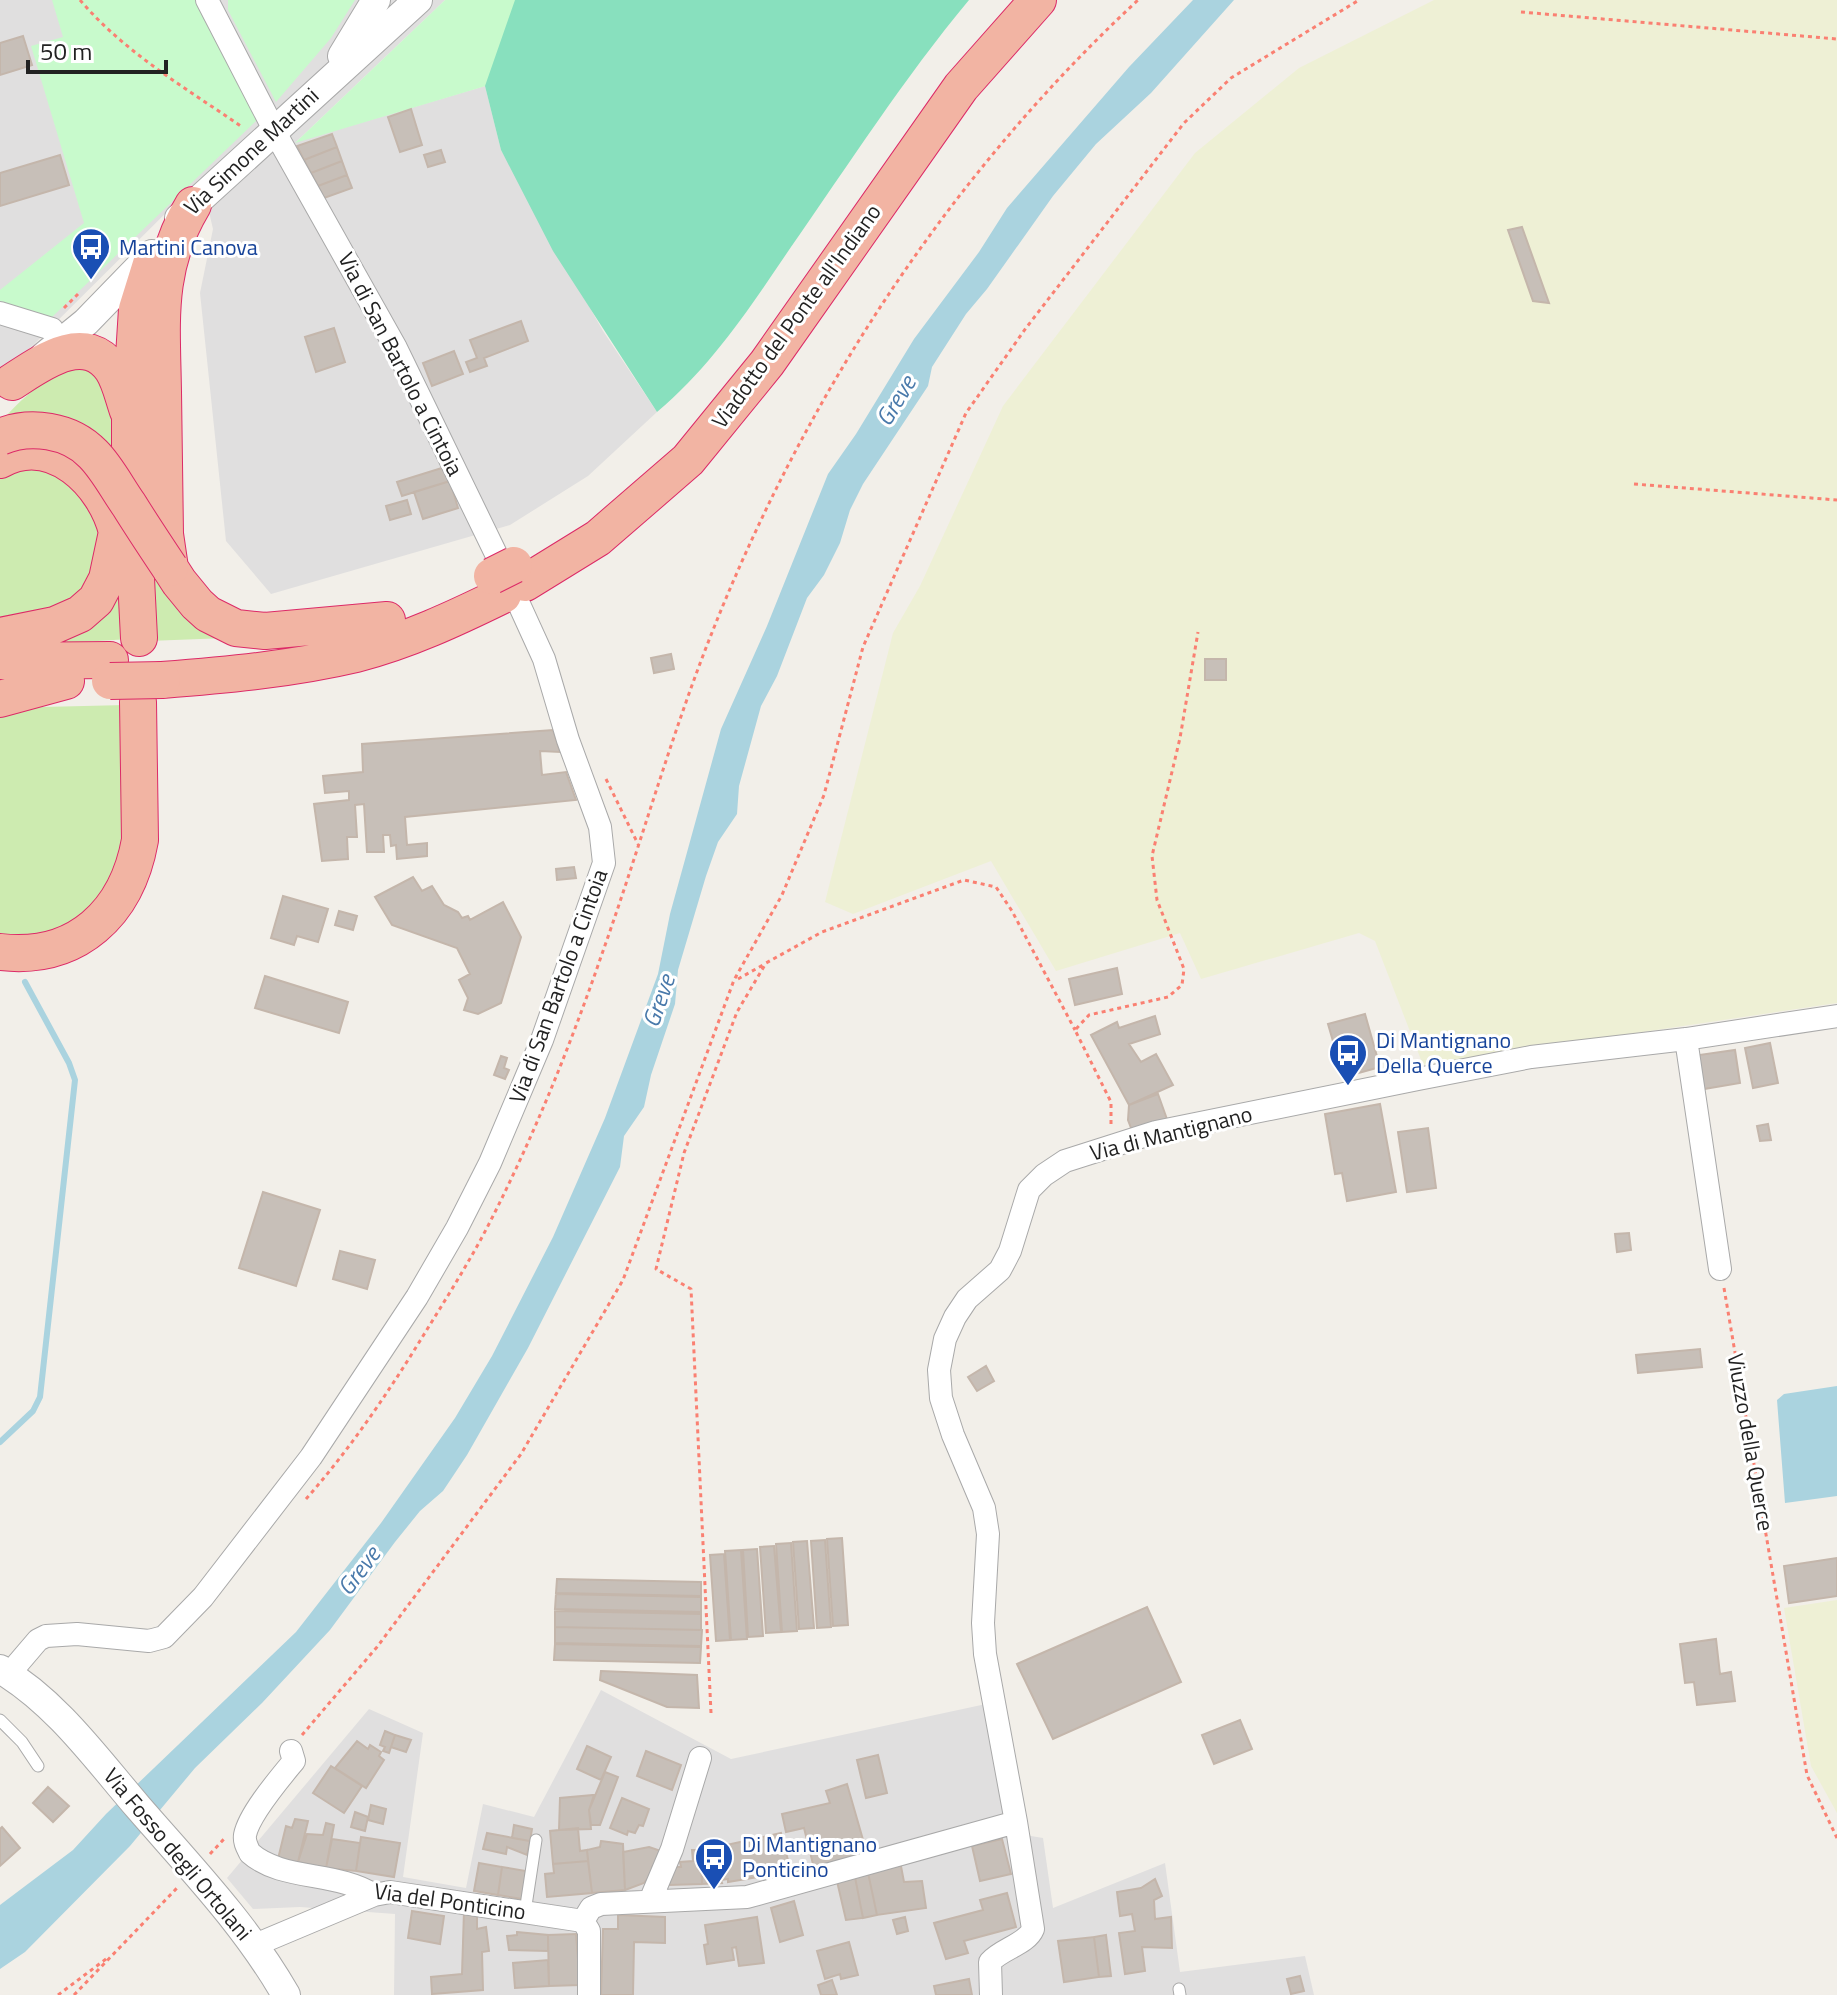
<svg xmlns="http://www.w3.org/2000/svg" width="1837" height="1995" font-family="'Titillium Web',sans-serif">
<rect width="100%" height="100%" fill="#f2efe9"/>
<path fill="#e0dfdf" d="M0,0H445L296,142L485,86L501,150L603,331L657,412L588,476L510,525L271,594L226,541L200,293L213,229L201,178L0,378Z
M601,1690L731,1759L986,1704L1006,1832L1043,1838L1053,1908L1165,1863L1180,1972L1305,1956L1314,1995H394L395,1914L300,1907L253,1909L227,1878L369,1709L423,1733L403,1877L466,1888L483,1804L534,1817Z"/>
<path fill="#eef0d5" d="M1434,0H1837V1003L1423,1065L1375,941L1359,933L1201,979L1180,933L1056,971L991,861L853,914L825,902L893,633L920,586L1003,406L1195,153L1299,68Z
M1837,1600V1813L1811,1766L1784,1608Z"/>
<path fill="#cdebb0" d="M70,369L87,370L101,376L112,389L118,473L0,423C19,401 42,379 70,369Z
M55,467L105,525L83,598L0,628V473Z
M145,546L227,638L148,641Z
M118,581L130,639L0,647Z
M126,705L125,873L73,933L0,944V712L42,707Z"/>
<path fill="#c8facc" d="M52,0H202L257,120L51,318L0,301V290L84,223L31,46L63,37Z
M228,0H355L331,38L276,102L228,10Z
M445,0H525L499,82L295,143Z"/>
<path fill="#88e0be" d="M515,0H969C904,78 849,164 791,247C751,306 712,366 657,412L553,251L501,150L485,86Z"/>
<path fill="#aad3df" d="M1193,0H1234L1151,93L1096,144L1053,196L987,289L966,314L932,367L928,386L863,484L850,510L840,543L824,575L807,598L777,676L761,706L739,786L737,814L718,842L706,876L678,970L675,1004L651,1075L644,1107L624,1136L620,1167L528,1348L467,1455L443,1491L420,1511L395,1542L330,1630L262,1703L195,1768L130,1846L25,1952L0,1969V1905L73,1850L106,1814L296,1632L381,1523L455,1418L492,1356L553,1237L605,1118L658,974L670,914L721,729L767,626L828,474L856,434L914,339L979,252L1007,208L1129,67Z
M1837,1386V1496L1785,1503L1777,1400L1784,1394Z"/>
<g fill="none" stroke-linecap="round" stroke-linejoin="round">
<path stroke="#aad3df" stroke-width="6" d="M0,1442L33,1411L40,1397L75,1080L69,1063L25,982"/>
</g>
<path fill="#c7bfb8" stroke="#c4b6ab" stroke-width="2" d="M23,36L32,65L0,75V43Z
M411,109L422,145L400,152L388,117Z
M332,134L337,147L304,160L297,146Z
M337,147L342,161L311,173L304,160Z
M441,150L445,162L428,167L424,155Z
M60,155L69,185L0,206V173Z
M342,161L347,175L318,186L311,173Z
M347,175L352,188L324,198L318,186Z
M1522,227L1549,303L1533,301L1508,230Z
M521,321L528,341L484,358L487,366L470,372L466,362L477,358L470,340Z
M334,328L345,362L316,372L305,337Z
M454,351L463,374L432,386L423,363Z
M445,467L450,481L402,496L397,482Z
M450,481L458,508L423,519L414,492Z
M407,500L411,514L390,520L386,506Z
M671,654L674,669L654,673L651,658Z
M1205,659H1226V680H1205Z
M553,730L560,752L540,751L542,775L566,772L576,800L405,817L407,845L427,843V856L397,859L396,845L391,846L390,835H383L384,852H367L364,804L355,805L357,837H347L348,859L322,861L314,804L349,800V791L325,793L323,776L363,772L362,744Z
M574,867L576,878L557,880L556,869Z
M413,877L422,891L432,886L444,905L458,912L462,918L468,916L470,920L503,902L521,937L501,1003L478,1014L464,1010L468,998L459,980L470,974L457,948L392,925L375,897Z
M283,896L328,909L318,942L297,936L294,945L271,938Z
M339,911L357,916L353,930L335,925Z
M1117,968L1122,994L1075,1005L1069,979Z
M265,976L348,1002L339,1033L255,1008Z
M1365,1014L1380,1067L1355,1074L1349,1052L1337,1055L1328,1024Z
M1155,1016L1160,1034L1129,1044L1141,1062L1156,1054L1173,1085L1129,1105L1091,1035L1117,1022L1119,1028Z
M1770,1043L1778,1083L1753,1088L1745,1048Z
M1735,1050L1740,1083L1704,1089L1699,1055Z
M501,1056L507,1058L504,1068L509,1070L505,1079L494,1075Z
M1158,1094L1168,1122L1133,1133L1128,1120L1129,1105Z
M1380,1104L1396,1192L1347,1201L1342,1173L1335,1174L1325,1114Z
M1768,1124L1771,1140L1760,1141L1757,1126Z
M1428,1128L1436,1188L1407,1192L1398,1132Z
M263,1192L320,1210L296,1286L239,1268Z
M1629,1233L1631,1250L1617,1252L1615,1234Z
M340,1251L375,1260L367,1289L333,1279Z
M1700,1349L1702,1367L1638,1373L1636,1355Z
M986,1366L994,1381L977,1391L968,1377Z
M842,1538L848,1625L833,1626L827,1539Z
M825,1540L831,1627L817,1628L811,1541Z
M807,1541L814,1628L799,1629L793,1542Z
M791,1543L797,1631L782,1632L776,1544Z
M774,1546L781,1632L766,1633L760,1547Z
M757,1549L763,1636L748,1637L743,1550Z
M741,1550L747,1639L731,1640L725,1551Z
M724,1554L730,1640L716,1641L710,1555Z
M1837,1558V1596L1789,1603L1784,1566Z
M557,1579L701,1582V1596L556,1593Z
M556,1594L701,1597V1612L555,1609Z
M1147,1607L1181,1682L1053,1739L1017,1664Z
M555,1611L701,1614V1630L555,1627Z
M555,1627L702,1630L701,1646L555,1643Z
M1716,1639L1720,1674L1731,1672L1735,1701L1697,1705L1694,1682L1685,1683L1680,1644Z
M555,1644L701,1647L700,1663L554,1660Z
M601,1671L697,1675L699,1708L667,1707L600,1680Z
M1240,1720L1252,1749L1214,1764L1202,1735Z
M385,1731L395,1735L389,1753L383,1751L385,1747L380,1745Z
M395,1735L411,1740L406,1752L391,1747Z
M357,1741L368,1749L370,1745L381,1752L379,1756L384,1760L366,1788L335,1768Z
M587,1746L611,1757L601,1780L577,1769Z
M646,1751L681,1765L672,1790L637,1776Z
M878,1755L887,1793L866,1798L857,1760Z
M331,1766L362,1786L344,1813L313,1793Z
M605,1772L618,1777L600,1825H591L589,1810Z
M847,1784L868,1857L815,1872L804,1828L786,1832L782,1814L830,1803L826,1791Z
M48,1787L69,1806L53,1822L33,1803Z
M594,1795L589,1810L591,1829L559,1830L560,1798Z
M622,1798L649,1809L643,1826L639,1825L635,1833L628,1831L627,1835L610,1828Z
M371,1805L386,1809L383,1824L368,1820Z
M355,1812L368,1817L365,1831L351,1827Z
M295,1819L308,1821L298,1862L278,1859L286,1826L292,1828Z
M326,1823L334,1825L326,1868L298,1862L307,1834L323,1835Z
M514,1825L532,1829L530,1841L512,1838Z
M2,1827L20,1848L0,1866V1829Z
M578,1828L580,1851L587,1850L588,1861L553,1864L550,1831Z
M487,1833L530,1841L527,1855L507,1847L506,1854L483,1849Z
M781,1833L790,1868L771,1874L770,1871L763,1872L764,1876L728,1882V1879L721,1880L722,1883L702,1884V1847L722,1846Z
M361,1837L400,1843L394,1877L356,1871Z
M332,1839L360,1843L356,1871L326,1868Z
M1002,1839L1011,1874L980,1881L972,1846Z
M601,1841L623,1844L625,1890L592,1893L587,1850L600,1847Z
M649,1847L664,1852L658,1868L652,1867V1874L644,1883L625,1890L623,1852Z
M692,1850H700L702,1884L669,1885L668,1867H681L680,1862L693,1861Z
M588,1861L592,1893L547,1897L545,1874L554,1873L553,1864Z
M900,1861L904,1882L922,1881L926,1908L877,1915L867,1868Z
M479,1863L502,1867L498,1895L474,1891Z
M502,1867L526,1871L522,1899L498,1895Z
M867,1868L877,1915L863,1918L854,1872Z
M854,1872L863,1918L846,1920L836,1877Z
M1155,1879L1162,1896L1154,1900L1155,1919L1171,1917L1172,1948L1142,1947L1145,1971L1125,1974L1119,1933L1135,1931L1132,1914L1120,1916L1117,1892L1141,1888Z
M1007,1893L1016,1927L964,1941L968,1953L946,1959L934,1923L983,1910L980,1900Z
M794,1901L803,1935L780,1942L771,1908Z
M412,1911L444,1916L440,1944L408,1938Z
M464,1911H477V1929L486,1927L489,1951L482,1952L483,1990L432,1994L431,1977L462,1974Z
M618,1915L665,1917V1943L634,1942L633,1995H601L603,1929H618Z
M757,1917L764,1963L739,1966L736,1947L732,1948L734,1960L707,1964L704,1945L708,1944L705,1925Z
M905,1917L908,1931L897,1934L893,1920Z
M517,1932L548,1935V1951L509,1950L507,1936L517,1935Z
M576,1934L580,1985L549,1986L548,1935Z
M1106,1935L1111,1976L1099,1977L1094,1937Z
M1094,1937L1099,1977L1064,1982L1058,1941Z
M849,1942L858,1975L841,1979L840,1974L825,1979L817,1951Z
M548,1960L549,1986L515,1988L513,1963Z
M1300,1976L1304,1991L1291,1994L1287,1979Z
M969,1979L972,1995H936L934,1986Z
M832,1980L837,1995H821L818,1985Z"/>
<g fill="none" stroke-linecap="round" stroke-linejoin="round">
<defs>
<path id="service" d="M0,1720L22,1742L38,1766
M525,1912L536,1840
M1179,1989L1180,1995"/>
<path id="minor" d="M0,313L52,329
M1686,1039L1720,1269
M9,1674L38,1640L46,1636L77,1634L149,1641L164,1637L203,1597L311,1457L417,1297L457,1228L490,1163L542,1040L604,863L600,827L568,740L544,659L497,556L396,348L282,145L207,0
M291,1751L294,1761C280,1778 249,1814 245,1835C244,1842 247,1847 250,1853C281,1881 337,1871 374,1895
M650,1901L672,1849L700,1758
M583,1921L591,1908L601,1904L747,1897L1016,1822L985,1654L983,1623L988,1534L984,1508L953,1435L941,1398L939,1370L945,1339L955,1317L967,1299L1000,1270L1010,1251L1029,1190L1044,1175L1065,1161L1156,1132L1418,1079L1531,1057L1686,1039L1837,1016
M583,1921L589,1931V1995
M255,1945L374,1895L390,1892L583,1921
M991,1995L990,1962C1001,1949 1027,1944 1033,1929L1016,1822"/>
<path id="tertiary" d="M342,56L376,0
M179,218L418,0
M43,357L86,322L152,254
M0,1669C56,1702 96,1758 138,1807C190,1867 246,1925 286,1995"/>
<path id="trunk" d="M193,205C155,268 162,322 163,392C164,439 164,487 165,534L170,568L179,582L197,604L208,614L236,628L265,631L387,620
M12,382C40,364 84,330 112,369C120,381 123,397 128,411
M0,460C53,431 105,483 117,532
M133,519L139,638
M525,583L598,538L688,460L767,363L961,87L1038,0
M0,636L55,625L80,614L96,600L107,579L117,532L130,489V419L137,309L151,264
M0,661L110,660
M162,680C227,675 292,669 356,654C407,641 456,618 503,595
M0,699L66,681
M0,952C77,961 127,913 140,840L138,702"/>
</defs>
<use href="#service" stroke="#a9a9a9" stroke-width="13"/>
<use href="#minor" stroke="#a9a9a9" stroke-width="24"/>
<use href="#tertiary" stroke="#a9a9a9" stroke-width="30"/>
<use href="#trunk" stroke="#dc2a67" stroke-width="38"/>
<path stroke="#fa8072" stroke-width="3" stroke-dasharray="4 4" stroke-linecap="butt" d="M80,0C125,53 186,88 242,127
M1521,12L1837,39
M64,308L78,294
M1634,484L1837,500
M606,779L638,844
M738,979L763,965
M1111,1124V1102L1075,1030L1089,1015L1168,997L1182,985L1184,969L1157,900L1152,856L1180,738L1198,632
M1724,1288L1807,1775L1837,1838
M306,1499C350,1449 388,1393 423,1336C447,1297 472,1258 493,1216C536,1131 572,1041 603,951C641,844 671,735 713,630C808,392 950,175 1138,0
M711,1713L691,1289L656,1269L684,1153L737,1012L766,963L822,932L964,880L996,887L1012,911L1075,1030
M302,1735L377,1647L521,1454L623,1280L734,980L782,895L824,795L863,647L966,413L1026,328L1184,123L1231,78L1359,0
M210,1854L224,1839
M58,1995L106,1959
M74,1995L177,1888"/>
<use href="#service" stroke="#fff" stroke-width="11"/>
<use href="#minor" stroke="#fff" stroke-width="22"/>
<use href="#tertiary" stroke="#fff" stroke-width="28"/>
<use href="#trunk" stroke="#f2b4a3" stroke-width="36"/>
<defs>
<path id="trunk-bridge" d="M0,437C30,424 70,430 93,454C107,468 117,488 129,505C142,526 156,547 170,568
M492,576L514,565
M110,681L162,680"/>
</defs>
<use href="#trunk-bridge" stroke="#dc2a67" stroke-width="38" stroke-linecap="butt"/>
<use href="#trunk-bridge" stroke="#f2b4a3" stroke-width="36"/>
</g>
<defs>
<symbol id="bus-pin" viewBox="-11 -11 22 30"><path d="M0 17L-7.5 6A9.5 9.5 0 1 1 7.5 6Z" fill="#1a4fb4" stroke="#fff"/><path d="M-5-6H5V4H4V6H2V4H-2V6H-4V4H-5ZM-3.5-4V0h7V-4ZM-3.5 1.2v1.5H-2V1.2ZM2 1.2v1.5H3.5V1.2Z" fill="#fff"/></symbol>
</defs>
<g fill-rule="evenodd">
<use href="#bus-pin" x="69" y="225" width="44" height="60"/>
<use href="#bus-pin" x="1326" y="1031" width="44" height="60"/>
<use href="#bus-pin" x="692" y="1835" width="44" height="60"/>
</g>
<g text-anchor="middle" stroke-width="6" stroke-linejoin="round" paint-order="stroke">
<g font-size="22" fill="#222" stroke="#fff">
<text transform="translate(251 151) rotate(-43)" y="8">Via Simone Martini</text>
<text transform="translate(796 316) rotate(-54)" y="8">Viadotto del Ponte all'Indiano</text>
<text transform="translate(401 364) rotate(63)" y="8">Via di San Bartolo a Cintoia</text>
<text transform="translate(558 986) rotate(-70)" y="8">Via di San Bartolo a Cintoia</text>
<text transform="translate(1171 1133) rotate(-14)" y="8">Via di Mantignano</text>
<text transform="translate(1751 1442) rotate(80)" y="8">Viuzzo della Querce</text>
<text transform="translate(178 1854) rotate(50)" y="8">Via Fosso degli Ortolani</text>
<text transform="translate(450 1901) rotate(8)" y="8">Via del Ponticino</text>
</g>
<g font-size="22" fill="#164399" stroke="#fff" text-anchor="start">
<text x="119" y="255">Martini Canova</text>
<text x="1376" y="1048">Di Mantignano<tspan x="1376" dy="25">Della Querce</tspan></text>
<text x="742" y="1852">Di Mantignano<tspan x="742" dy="25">Ponticino</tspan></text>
</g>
<g font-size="24" font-style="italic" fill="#4a7aab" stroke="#fff">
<text transform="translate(896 401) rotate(-59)" y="8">Greve</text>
<text transform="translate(659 1001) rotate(-71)" y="8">Greve</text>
<text transform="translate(359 1571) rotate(-53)" y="8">Greve</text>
</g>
</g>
<path d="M28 60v12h138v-12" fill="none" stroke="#222222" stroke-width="4"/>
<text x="40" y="60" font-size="24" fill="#222222" stroke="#ffffff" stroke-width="6" paint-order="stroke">50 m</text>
</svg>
